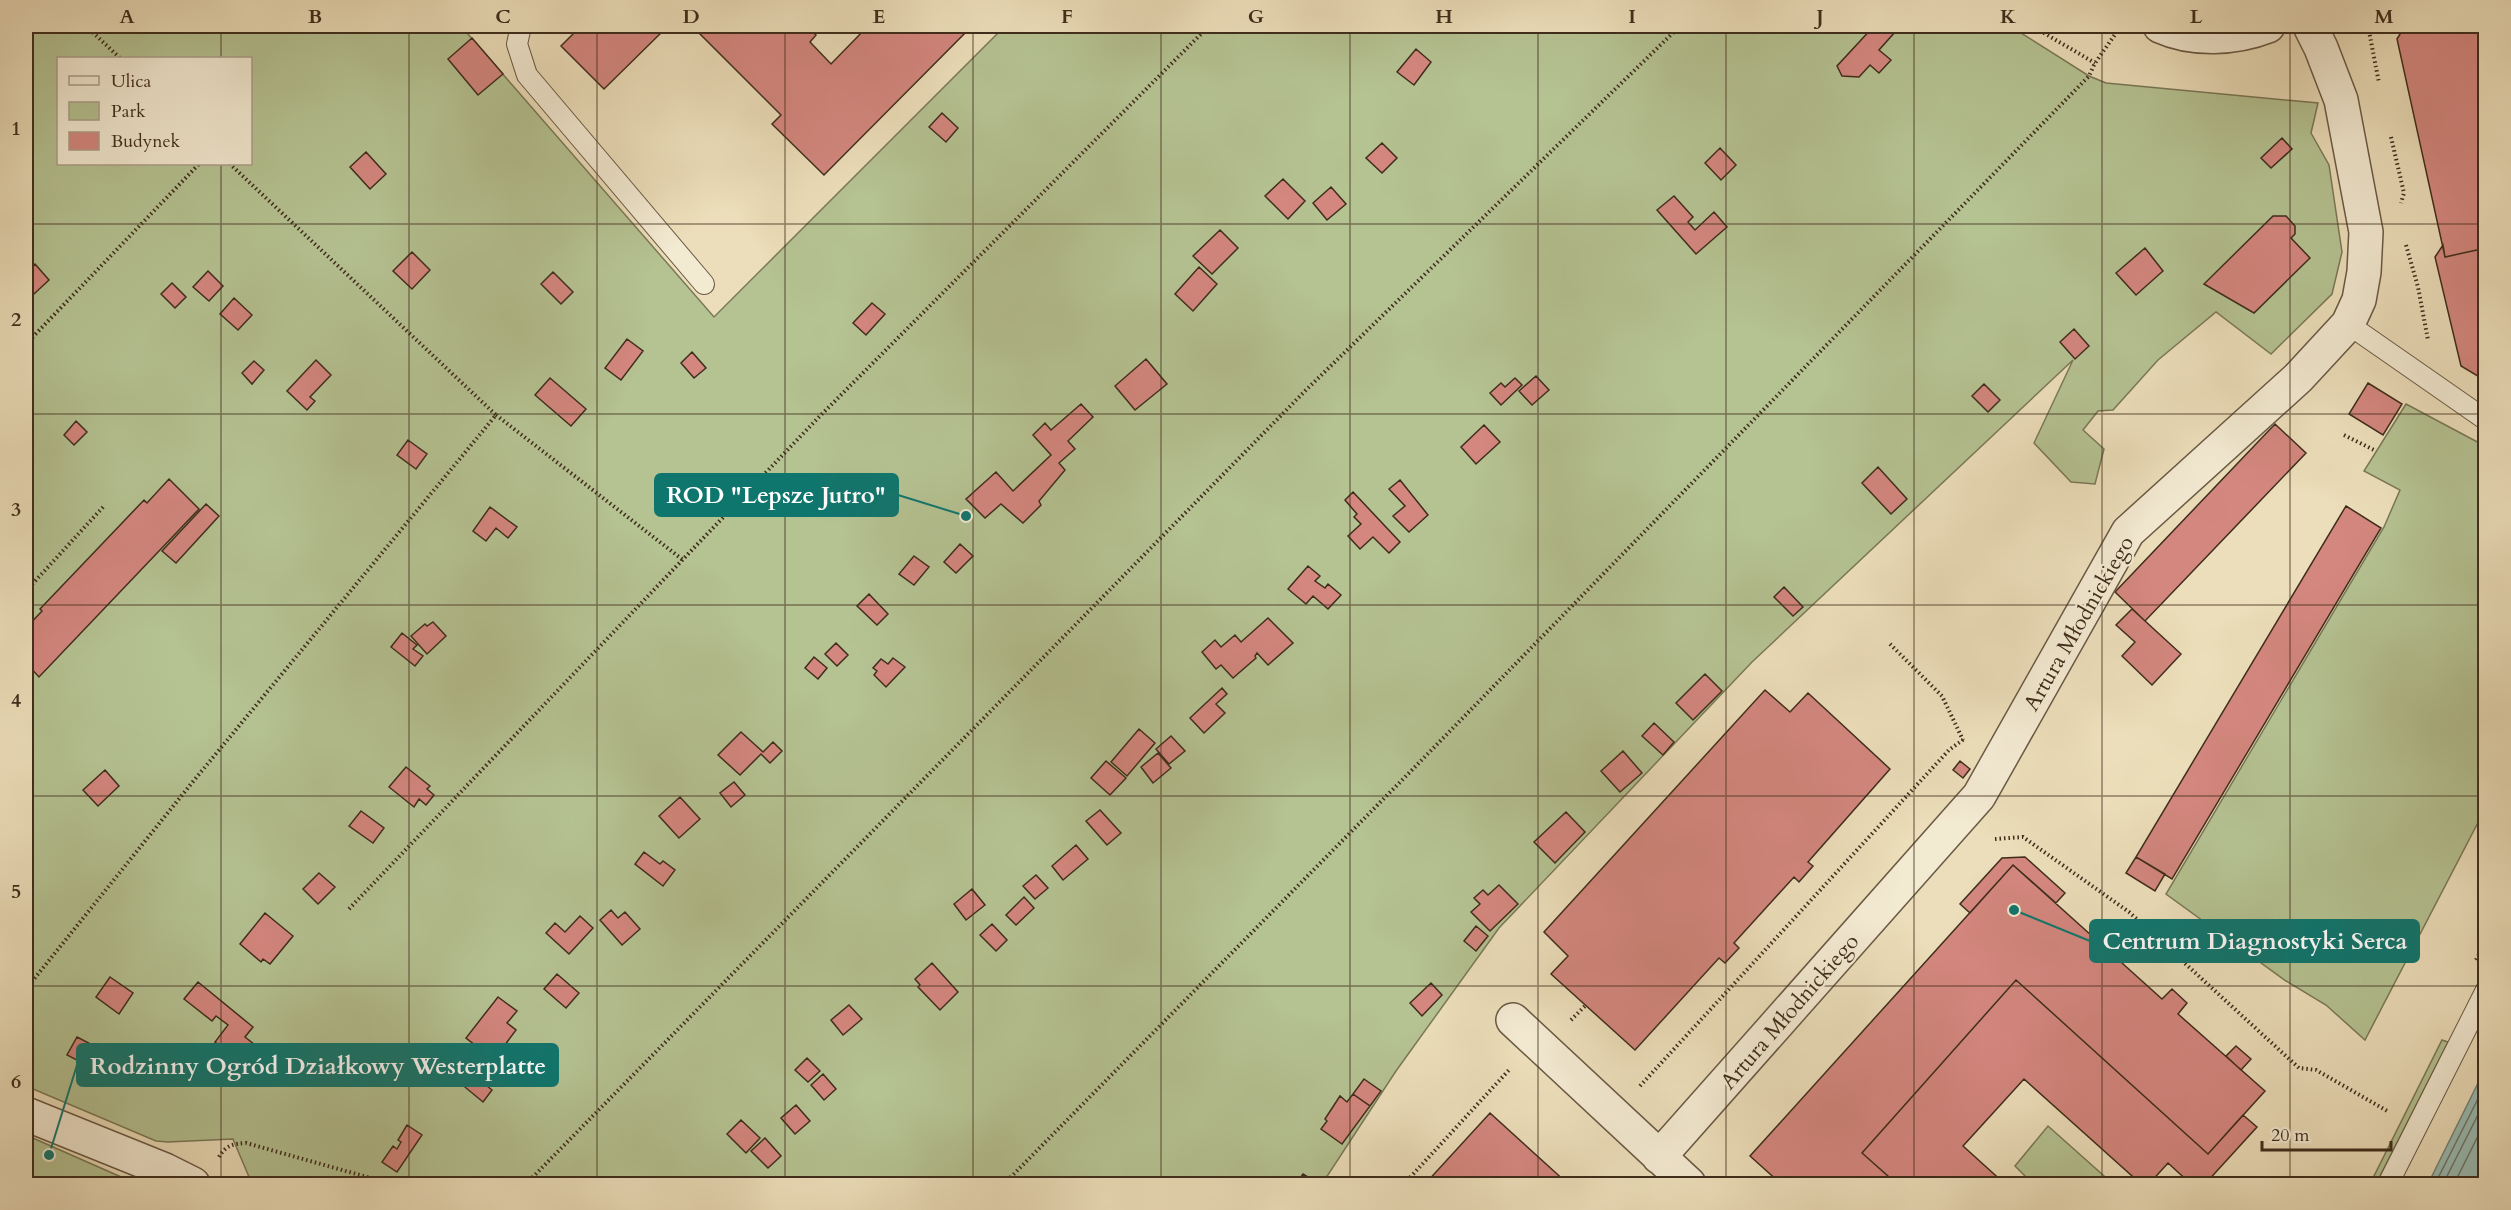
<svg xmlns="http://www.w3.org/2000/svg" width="2511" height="1210" font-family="Cardo,serif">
<rect width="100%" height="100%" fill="#ecdeba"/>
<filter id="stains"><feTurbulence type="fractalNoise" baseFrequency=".00333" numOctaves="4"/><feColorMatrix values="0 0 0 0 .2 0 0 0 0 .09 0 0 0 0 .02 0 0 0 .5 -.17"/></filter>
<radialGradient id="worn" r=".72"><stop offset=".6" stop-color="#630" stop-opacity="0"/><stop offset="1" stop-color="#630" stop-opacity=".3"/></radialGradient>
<path fill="#b5c292" stroke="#7a7857" stroke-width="1.5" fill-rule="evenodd" d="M26,26H461L714,317L1005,26H2010L2089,76L2106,83L2318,103L2311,133L2329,165L2342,252L2332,294L2271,354L2216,312L2158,360L2113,410L2098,411L2083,430L2104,449L2095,484L2071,482L2034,443L2073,360L1752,662L1499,928L1396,1071L1322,1184H252L233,1139L168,1142L156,1141L26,1086ZM58,58H250V164H58Z
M2406,404L2485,446V809L2365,1040L2326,1005L2286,981L2166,894L2384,527L2400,490L2364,471Z
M2442,1040L2448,1042L2376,1184H2370Z
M2048,1126L2113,1184H2033L2015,1166Z
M26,1135L137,1184H26Z"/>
<path fill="#99bcb4" stroke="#758377" stroke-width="1.5" d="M2485,1069V1184H2428Z"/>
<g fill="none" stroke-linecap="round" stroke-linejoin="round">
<path stroke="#6c7468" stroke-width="1.5" d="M2435,1184L2486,1083
M2443,1184L2486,1099
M2454,1184L2486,1120"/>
</g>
<path fill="#d4877f" stroke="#3f2d1c" stroke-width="1.5" d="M581,26H668L604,89L561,46Z
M692,26H806L816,35L810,42L831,64L868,26H972L824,175L772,124L781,115Z
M1874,26H1894L1891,29L1895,32L1879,50L1891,60L1879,73L1870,65L1859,77L1842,76L1837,66Z
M2405,26H2486V248L2445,257L2397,39Z
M472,38L503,74L478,95L448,59Z
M1416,49L1431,62L1414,85L1397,72Z
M942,113L958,128L946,142L929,127Z
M2282,138L2292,149L2271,168L2261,158Z
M1382,143L1397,158L1382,173L1366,158Z
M1720,148L1736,165L1721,180L1705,163Z
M366,152L386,174L370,189L350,167Z
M1283,179L1305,201L1288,219L1265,196Z
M1331,187L1346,204L1327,220L1313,203Z
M1674,196L1693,217L1688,222L1695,230L1714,212L1727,227L1696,254L1657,210Z
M2273,216H2286L2295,226V234L2291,238L2310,258L2254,313L2204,284Z
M1220,230L1238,248L1212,274L1193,256Z
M2443,245L2445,257L2486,248V381L2461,366L2435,257Z
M2145,248L2163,271L2136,295L2116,273Z
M412,252L430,270L412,289L393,271Z
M35,264L49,280L34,294L26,284V273Z
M1199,267L1217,284L1193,311L1175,294Z
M208,271L223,286L209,301L193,287Z
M553,272L573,292L561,304L541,284Z
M172,283L186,297L175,308L161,294Z
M234,298L252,315L238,330L220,314Z
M872,303L885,314L866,335L853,323Z
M2074,329L2089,346L2075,359L2060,342Z
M627,339L643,351L621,380L605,368Z
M692,352L706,368L694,378L681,363Z
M1146,359L1167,384L1135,410L1115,386Z
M316,360L331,375L310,397L315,401L307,410L287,391Z
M254,361L264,370L252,384L242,373Z
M1536,376L1549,390L1532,405L1519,391Z
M550,378L586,409L571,426L535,395Z
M1515,378L1522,385L1501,405L1490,393L1501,383L1505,387Z
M2368,383L2402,404L2383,435L2349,414Z
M1984,384L2000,400L1988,412L1972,396Z
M1081,404L1093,417L1068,441L1075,449L1059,463L1065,470L1039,501L1041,505L1023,523L1001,504L985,518L966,499L996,472L1013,491L1051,455L1033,435L1045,423L1051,430Z
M76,421L87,432L74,445L64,435Z
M2275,424L2306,453L2145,621L2115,592Z
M1484,425L1500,442L1476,464L1461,447Z
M408,440L427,454L416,469L397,455Z
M1878,467L1907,499L1891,514L1862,483Z
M169,479L199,509L39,677L26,663V628L42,611L40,609L144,500L147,503Z
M1400,480L1428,515L1409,532L1393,516L1405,506L1389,489Z
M1353,492L1400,542L1389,553L1373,537L1360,549L1348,536L1361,524L1354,517L1357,514L1345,500Z
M206,504L219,516L176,563L162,551Z
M2346,506L2381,528L2172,879L2136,857Z
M490,507L517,527L508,538L496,528L486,541L473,531Z
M960,544L973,556L956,573L944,562Z
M914,556L929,567L914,585L899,574Z
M1308,566L1320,576L1315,581L1325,588L1328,584L1341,595L1328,609L1313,596L1306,604L1288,589Z
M1784,587L1803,607L1793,616L1774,597Z
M869,594L888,614L877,625L857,606Z
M2132,609L2181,654L2152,685L2122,656L2135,642L2116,625Z
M1268,618L1293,643L1268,665L1257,653L1255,656L1256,658L1233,678L1221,665L1216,669L1202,652L1215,640L1221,647L1235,635L1241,642Z
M433,622L446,636L427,654L411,636L425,624L427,626Z
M402,633L417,645L413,649L423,656L415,666L391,647Z
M836,643L848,655L837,666L825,654Z
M814,657L827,668L818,679L805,668Z
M893,658L905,667L886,687L874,675L877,671L873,668L881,659L888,664Z
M1705,674L1722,691L1693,720L1676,703Z
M1222,688L1227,694L1216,704L1225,713L1204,733L1190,718Z
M1765,690L1790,712L1808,693L1890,769L1808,862L1813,866L1799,882L1794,877L1734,943L1739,948L1725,963L1719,958L1635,1050L1551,974L1568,956L1544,932Z
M1654,723L1674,742L1663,755L1642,736Z
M1139,729L1155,743L1127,776L1111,762Z
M741,732L763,752L773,742L782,751L770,763L761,754L740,775L718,755Z
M1171,736L1185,751L1169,764L1156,749Z
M1623,751L1642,773L1620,792L1601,771Z
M1158,753L1171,768L1153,783L1141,767Z
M1106,761L1126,778L1110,795L1091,778Z
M1960,761L1970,769L1963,778L1953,770Z
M406,767L430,786L427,789L434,795L426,805L419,799L414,807L389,787Z
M105,770L119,786L98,806L83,790Z
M734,782L745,795L731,807L720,793Z
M680,797L700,819L679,838L659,816Z
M1100,810L1121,833L1107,845L1086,821Z
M361,811L384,828L373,843L349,826Z
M1566,812L1585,832L1555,863L1534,842Z
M1076,845L1088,859L1063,880L1052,866Z
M644,852L660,864L663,861L675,870L663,886L635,864Z
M2025,857L2065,893L2056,903L2013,865L1970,913L1960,904L2002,858Z
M2136,857L2165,874L2155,891L2126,873Z
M2013,865L2162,999L2172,989L2187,1003L2178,1014L2265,1091L2208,1154L2016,980L1862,1153L1897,1184H1781L1750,1156Z
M319,873L335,887L318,904L303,889Z
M1036,875L1048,888L1035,899L1023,886Z
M1499,885L1518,904L1490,931L1471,912L1480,904L1474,898L1483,890L1488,895Z
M972,889L985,905L966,920L954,904Z
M1024,897L1034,908L1016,925L1006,915Z
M611,910L618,918L625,912L640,929L622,945L600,920Z
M265,913L293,936L270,964L263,959L261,962L240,944Z
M580,916L593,928L569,954L546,933L555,923L565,932Z
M992,924L1007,940L996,951L980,935Z
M1476,926L1488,936L1476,951L1464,941Z
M932,963L958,992L940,1010L918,987L920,985L915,979Z
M557,974L579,993L566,1008L544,989Z
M110,977L133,993L119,1014L96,997Z
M2016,980L2208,1154L2243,1115L2257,1127L2205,1184H2191L2168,1163L2149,1184H2141L2024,1079L1963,1146L2005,1184H1897L1862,1153Z
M198,982L253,1027L245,1037L264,1052L250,1069L215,1042L228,1025L216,1016L212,1021L184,999Z
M1431,983L1442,995L1422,1016L1410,1003Z
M498,997L517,1011L507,1023L516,1030L499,1053L489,1045L484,1052L466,1038Z
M849,1005L862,1019L843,1035L831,1020Z
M77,1037L108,1053L98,1071L67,1055Z
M2236,1046L2251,1059L2241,1070L2226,1056Z
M807,1058L820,1071L808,1082L795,1070Z
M469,1071L492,1090L483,1102L460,1083Z
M823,1074L836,1089L824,1100L811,1085Z
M1364,1079L1381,1091L1370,1106L1353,1094Z
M1353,1094L1370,1106L1342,1144L1321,1129L1327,1121L1325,1119L1340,1096L1347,1102Z
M796,1105L810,1121L795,1134L781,1118Z
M1490,1113L1556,1173L1568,1184H1425Z
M741,1120L760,1138L746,1153L727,1134Z
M407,1125L422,1135L397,1172L382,1162L393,1146L397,1149L401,1142L398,1140Z
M765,1138L781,1156L768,1168L751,1151Z
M1303,1174L1319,1184H1296Z"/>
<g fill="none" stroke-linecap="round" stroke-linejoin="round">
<defs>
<path id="lane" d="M521,26L517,44L527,75L704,284
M2348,324L2486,420
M2388,1184L2486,990"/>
<path id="street" d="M2160,26C2193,41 2235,39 2268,26
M1513,1020L1689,1184
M26,1114L165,1170L193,1184
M1659,1157L1979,796L2128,532L2298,378L2348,324L2359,300L2364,272L2366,232L2341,100L2321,48L2310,26"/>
</defs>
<use href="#lane" stroke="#6a5944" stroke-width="22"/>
<use href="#street" stroke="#6a5944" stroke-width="36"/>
<path stroke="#3f2d1c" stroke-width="4" stroke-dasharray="1.5 3" stroke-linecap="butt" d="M86,26L120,58
M2032,26L2095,63
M2368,26L2379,83
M2391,137L2404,193L2401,203
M2406,245L2418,287L2428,340
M26,344L199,164
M496,415L683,560
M2344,435L2374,450
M26,591L104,506
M1890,644L1942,696L1963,740
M1995,839L2023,837L2129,912L2299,1068L2316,1070L2389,1112
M349,909L817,419L1209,26
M2476,960L2486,942
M26,989L191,784L496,415L230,164
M1571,1020L1585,1006
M1640,1086L1949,750L1964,739
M219,1157C226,1145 233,1144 246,1143L392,1184
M526,1184L1306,390L1680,26
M1004,1184L1411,771L2089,76L2095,63L2121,26
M1404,1184L1509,1070"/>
<use href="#lane" stroke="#f3ead2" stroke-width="20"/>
<use href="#street" stroke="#f3ead2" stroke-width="33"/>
</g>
<path fill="none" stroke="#3f2d1c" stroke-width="1.5" stroke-opacity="0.55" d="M221,26V58M409,26V1184M597,26V1184M785,26V1184M973,26V1184M1161,26V1184M1350,26V1184M1538,26V1184M1726,26V1184M1914,26V1184M2102,26V1184M2290,26V1184M221,164V1184M26,224H2486M26,414H2486M26,605H2486M26,796H2486M26,986H2486"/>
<g text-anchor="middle" stroke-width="4.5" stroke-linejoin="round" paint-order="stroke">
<g font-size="22" fill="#3f2d1c" stroke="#f3ead2">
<text transform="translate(2078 623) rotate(-60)" y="8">Artura Młodnickiego</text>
<text transform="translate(1789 1011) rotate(-49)" y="8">Artura Młodnickiego</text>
</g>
</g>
<path fill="none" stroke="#0f766e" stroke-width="2" d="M966 516L898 495M2014 910L2090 941M49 1155L77 1065"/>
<g fill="#0f766e" stroke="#f3ead2" stroke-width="2">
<circle cx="966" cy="516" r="6"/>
<circle cx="2014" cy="910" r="6"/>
<circle cx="49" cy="1155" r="6"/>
</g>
<g fill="#0f766e" stroke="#0f766e" stroke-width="2">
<rect x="655" y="474" width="243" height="42" rx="6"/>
<rect x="2090" y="920" width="329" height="42" rx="6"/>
<rect x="77" y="1044" width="481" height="42" rx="6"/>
</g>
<g font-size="24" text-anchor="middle" font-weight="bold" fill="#fff">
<text x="776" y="503">ROD "Lepsze Jutro"</text>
<text x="2255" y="949">Centrum Diagnostyki Serca</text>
<text x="318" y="1074">Rodzinny Ogród Działkowy Westerplatte</text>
</g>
<rect width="2511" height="1210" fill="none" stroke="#ecdeba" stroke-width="66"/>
<rect x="57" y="57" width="195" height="108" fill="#f3ead2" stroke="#ab9e89" stroke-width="1.5"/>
<rect x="69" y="76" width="30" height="9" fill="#f3ead2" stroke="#ab9e89" stroke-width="1.5"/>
<text x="111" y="87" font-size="18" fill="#3f2d1c">Ulica</text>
<rect x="69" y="102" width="30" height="18" fill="#b5c292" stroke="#ab9e89" stroke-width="1.5"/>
<text x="111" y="117" font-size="18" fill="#3f2d1c">Park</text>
<rect x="69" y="132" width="30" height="18" fill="#d4877f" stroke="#ab9e89" stroke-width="1.5"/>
<text x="111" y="147" font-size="18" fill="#3f2d1c">Budynek</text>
<path d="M2262 1141v9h129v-9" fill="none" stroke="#3f2d1c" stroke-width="3"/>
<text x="2271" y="1141" font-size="18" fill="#3f2d1c" stroke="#f3ead2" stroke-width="4.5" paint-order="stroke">20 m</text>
<rect x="33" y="33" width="2445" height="1144" fill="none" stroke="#3f2d1c" stroke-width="2"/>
<g font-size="20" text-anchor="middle" font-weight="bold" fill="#3f2d1c">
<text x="127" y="23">A</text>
<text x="315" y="23">B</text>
<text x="503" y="23">C</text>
<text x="691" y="23">D</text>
<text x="879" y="23">E</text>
<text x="1067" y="23">F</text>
<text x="1256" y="23">G</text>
<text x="1444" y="23">H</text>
<text x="1632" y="23">I</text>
<text x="1820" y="23">J</text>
<text x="2008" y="23">K</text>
<text x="2196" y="23">L</text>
<text x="2384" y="23">M</text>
<text x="16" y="135">1</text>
<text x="16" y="326">2</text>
<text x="16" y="516">3</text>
<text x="16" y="707">4</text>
<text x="16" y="898">5</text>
<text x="16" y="1088">6</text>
</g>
<rect width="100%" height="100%" filter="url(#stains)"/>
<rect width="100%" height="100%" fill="url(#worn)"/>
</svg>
